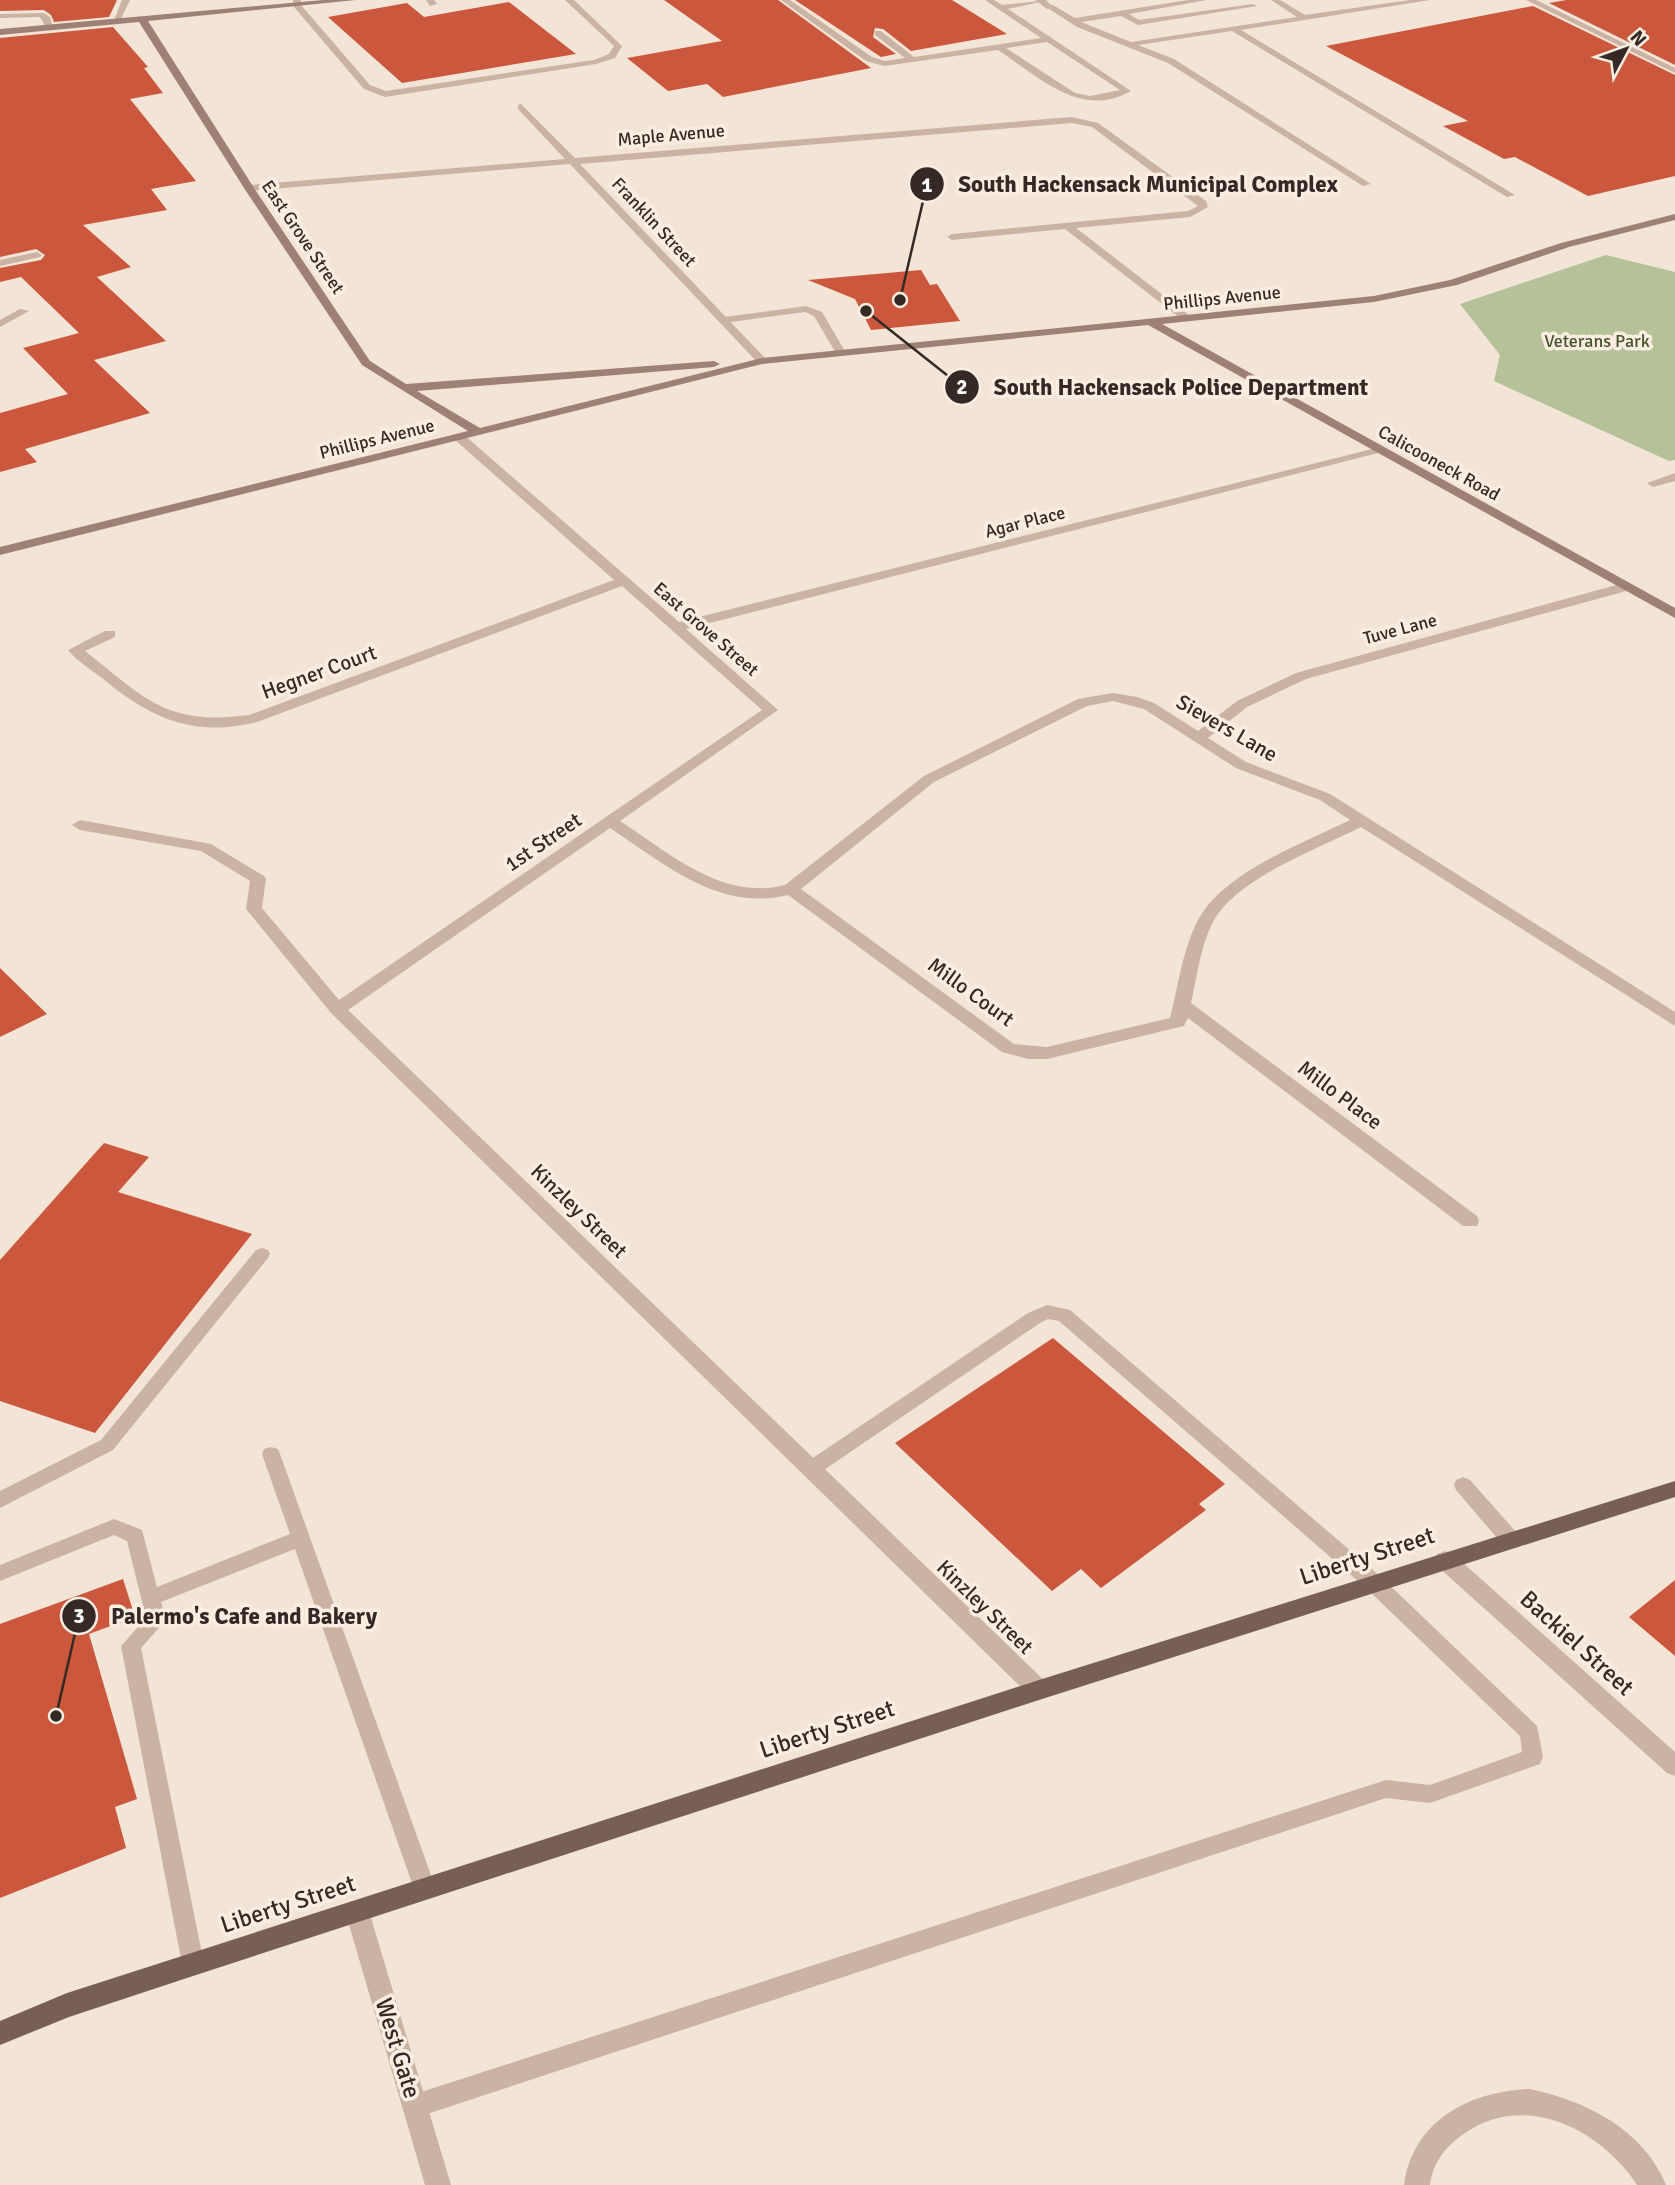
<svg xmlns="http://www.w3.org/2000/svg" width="1675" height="2185" font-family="Signika,sans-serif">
<rect width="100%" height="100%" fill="#f2e4d7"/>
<path fill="#b5c197" d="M1606,255L1675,272V460L1669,461L1494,381L1500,355L1460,304Z"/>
<path fill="#cb583c" d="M0,0H117L109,17L54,22L51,15L44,10L0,11Z
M664,0H778L871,68L723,97L707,84L668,91L627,58L722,41Z
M795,0H952L1007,34L911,51L883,29L875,28L873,37L896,54L881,57Z
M1566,0H1675V65L1549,3Z
M509,2L576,54L402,83L328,17L407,3L424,17Z
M1533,6L1675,75V176L1588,196L1515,157L1504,159L1443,126L1468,121L1326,46Z
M113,27L148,67L144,68L163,93L130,99L196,181L151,189L167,210L83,225L131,267L97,277L166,341L94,360L150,413L25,449L37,462L0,472V413L68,394L23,348L79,333L21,277L0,282V268L41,260L45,255L36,249L0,257V38Z
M921,270L930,285L937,284L960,321L871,330L855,299L808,280Z
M0,968L47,1014L0,1037Z
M104,1143L149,1157L118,1192L252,1234L95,1433L0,1401V1260Z
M1053,1338L1225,1484L1199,1504L1206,1510L1101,1588L1081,1569L1052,1591L895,1443Z
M123,1579L135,1617L89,1634L137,1799L115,1807L126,1848L0,1898V1624Z
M1675,1580V1656L1629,1617Z"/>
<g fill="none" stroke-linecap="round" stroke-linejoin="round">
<path fill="#cab3a3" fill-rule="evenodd" d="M122,0H130L119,23H113Z
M293,0H301V5L370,85L386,91L594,60L609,54L614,46L565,0H574L622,46L615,58L596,64L385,97L364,89L294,7Z
M426,0H434L437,4L430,6Z
M781,0H790L872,57L885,61L905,58L875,35V31H881L914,57L1041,38L985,0H994L1002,5L1050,0L1008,9L1131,91C1081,120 1038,76 998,50L884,66L866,61ZM1047,42L1120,90L1090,96L1075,93L1006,48Z
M1188,0H1207L1129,14L1139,20L1253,4L1257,6L1138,25L1121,16L1081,22L1131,42L1297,17L1271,0H1280L1305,15L1410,0H1430L1241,30L1515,195L1507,197L1232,31L1138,45L1174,59L1371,184L1363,186L1168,63L1077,27L1046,7L1053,5L1075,18Z
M1526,0H1536L1675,68V73Z
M44,13L50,17L53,29H47L40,17L0,18V14Z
M37,252L42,255L40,257L0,266V260Z
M806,306L822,312L846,353L845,355H837L814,316L805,312L724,323L719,320L724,317Z
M20,309L29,311L0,327V320Z
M262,1248L268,1250L270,1254L268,1258L113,1450L0,1508V1491L101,1440L256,1250Z
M1047,1305L1070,1310L1381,1577L1537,1726L1543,1757L1540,1764L1430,1803L1386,1798L415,2118L407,2114L403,2106L407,2098L415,2094L1386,1780L1430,1785L1522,1752L1520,1736L1367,1589L1059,1321L1048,1319L1040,1323L818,1474L811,1476L804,1474L802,1469L804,1464L1028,1313Z
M271,1447L278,1449L280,1454L436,1889L433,1896L425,1899L417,1896L414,1889L295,1549L161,1602L166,1620L141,1648L204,1964L201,1971L193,1975L185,1971L182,1964L121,1646L146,1618L127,1541L114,1535L0,1581V1565L114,1519L142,1530L157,1587L290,1534L262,1454L264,1449Z
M1463,1477L1470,1480L1517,1533L1520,1539L1517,1545L1510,1547L1503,1545L1456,1490L1454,1485L1456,1480Z"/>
<path fill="#cab3a3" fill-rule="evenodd" d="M1035,0H1045L1054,7L1047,9Z
M521,104L575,158L1072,117L1098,123L1206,201L1208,207L1190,217L1076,228L1194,319L1184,321L1065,229L952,240L947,237L952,234L1188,211L1198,206L1092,127L1072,123L580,164L766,359L768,361L762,364L758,363L570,164L249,191L244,188L249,185L565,159L518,109V105Z
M455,434H463L679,622L1380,447L1386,451L686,629L778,710L620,821C671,854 722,901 785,885L924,776L1078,699L1113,693L1137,697L1154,703L1198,731L1237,701L1296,673L1620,584L1625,583L1632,587L1630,590L1306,679L1247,707L1208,738L1246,762L1330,794L1675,1012V1026L1361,827C1318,849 1234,879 1212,924C1200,948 1197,977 1191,1003L1477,1216L1479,1221L1477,1226H1463L1188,1018L1184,1026L1047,1059H1028L1002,1052L788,895C718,912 665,864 610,828L348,1010L1047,1683L1050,1690L1047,1697L1039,1700L1031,1697L331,1013L246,909L250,881L201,851L80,830L72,825L80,820L211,844L264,876L266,879L262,908L339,1000L762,710L622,586L257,722C193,738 150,718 102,678C90,669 77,661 68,650L105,631H115V637L85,651C146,699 166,726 249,715L614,580L455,440ZM1113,701L1144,709L1236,768L1320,800L1350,820C1302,844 1220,873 1196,924C1182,953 1178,987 1170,1018L1047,1047L1014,1044L801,889L934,782L1087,706Z
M1675,473V481L1653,487L1647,483Z
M1445,1551L1453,1554L1675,1752V1776L1667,1773L1437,1566L1434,1560L1437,1554Z
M357,1900L366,1903L369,1911L451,2185H425L345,1911L348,1903Z
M1530,2089C1586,2101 1643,2129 1666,2185H1637C1601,2130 1526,2091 1465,2133C1446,2146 1433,2162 1430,2185H1404C1413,2120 1470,2091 1530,2089Z"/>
<path fill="#9e8174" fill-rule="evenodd" d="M323,0H356L148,21L254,188L370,361L406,384L714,361L720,364L714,367L417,391L480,428L762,358L1374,296L1450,280L1561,243L1675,214V220L1569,247L1457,285L1374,302L1162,324L1675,608V618L1148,325L762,364L0,555V547L468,431L362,365L244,188L139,22L0,35V29Z"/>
<path fill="#775f56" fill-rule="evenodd" d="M1675,1481V1497L1039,1700L193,1976L69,2017L0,2045V2021L67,1993L1039,1680Z"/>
</g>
<g text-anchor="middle" stroke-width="7" stroke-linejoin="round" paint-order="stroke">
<g font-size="18" fill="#352925" stroke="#faeee3">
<text transform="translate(671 135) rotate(-5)" y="6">Maple Avenue</text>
<text transform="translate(654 222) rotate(47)" y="6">Franklin Street</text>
<text transform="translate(303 237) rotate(56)" y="6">East Grove Street</text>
<text transform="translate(1222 298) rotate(-6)" y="6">Phillips Avenue</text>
<text transform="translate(377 439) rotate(-14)" y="6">Phillips Avenue</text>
<text transform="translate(1439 463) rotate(29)" y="6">Calicooneck Road</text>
<text transform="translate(1025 522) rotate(-14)" y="6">Agar Place</text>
<text transform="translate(706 629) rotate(41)" y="6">East Grove Street</text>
<text transform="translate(1400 629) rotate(-15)" y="6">Tuve Lane</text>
</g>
<g font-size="18" fill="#465428" stroke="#faeee3">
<text x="1597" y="347">Veterans Park</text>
</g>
<g font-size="21" fill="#352925" stroke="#faeee3">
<text transform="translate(319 672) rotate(-20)" y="7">Hegner Court</text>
<text transform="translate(1227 728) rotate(30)" y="7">Sievers Lane</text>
<text transform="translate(543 842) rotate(-34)" y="7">1st Street</text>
<text transform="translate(971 992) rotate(36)" y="7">Millo Court</text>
<text transform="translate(1340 1095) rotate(37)" y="7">Millo Place</text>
<text transform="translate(579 1211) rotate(44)" y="7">Kinzley Street</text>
<text transform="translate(985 1607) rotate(44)" y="7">Kinzley Street</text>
</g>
<g font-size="24" fill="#352925" stroke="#faeee3">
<text transform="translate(1367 1556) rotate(-18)" y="8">Liberty Street</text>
<text transform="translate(1577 1643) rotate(42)" y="8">Backiel Street</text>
<text transform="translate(827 1729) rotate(-18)" y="8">Liberty Street</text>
<text transform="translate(288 1904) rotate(-18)" y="8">Liberty Street</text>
<text transform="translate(398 2048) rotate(73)" y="8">West Gate</text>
</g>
</g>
<path fill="none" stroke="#352925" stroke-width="2.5" d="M900 300L927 184M866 311L962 387M56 1716L79 1616"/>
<g fill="#352925" stroke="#faeee3" stroke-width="2.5">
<circle cx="900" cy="300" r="7"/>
<circle cx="866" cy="311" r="7"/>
<circle cx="56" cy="1716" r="7"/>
<circle cx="927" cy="184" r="18"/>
<circle cx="962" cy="387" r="18"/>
<circle cx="79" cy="1616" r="18"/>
</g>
<g font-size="21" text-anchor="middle" font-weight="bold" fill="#fff">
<text x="927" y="192">1</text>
<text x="962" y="394">2</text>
<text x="79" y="1623">3</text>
</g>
<g font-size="23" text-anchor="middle" font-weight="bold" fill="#352925" stroke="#faeee3" stroke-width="7" stroke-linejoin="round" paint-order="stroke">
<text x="1148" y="192">South Hackensack Municipal Complex</text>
<text x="1181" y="395">South Hackensack Police Department</text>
<text x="244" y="1624">Palermo's Cafe and Bakery</text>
</g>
<g transform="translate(1626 49) rotate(49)" stroke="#faeee3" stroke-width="5" paint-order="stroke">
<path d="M0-5L12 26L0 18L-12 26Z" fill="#352925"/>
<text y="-10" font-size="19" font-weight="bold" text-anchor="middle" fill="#352925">N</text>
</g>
</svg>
